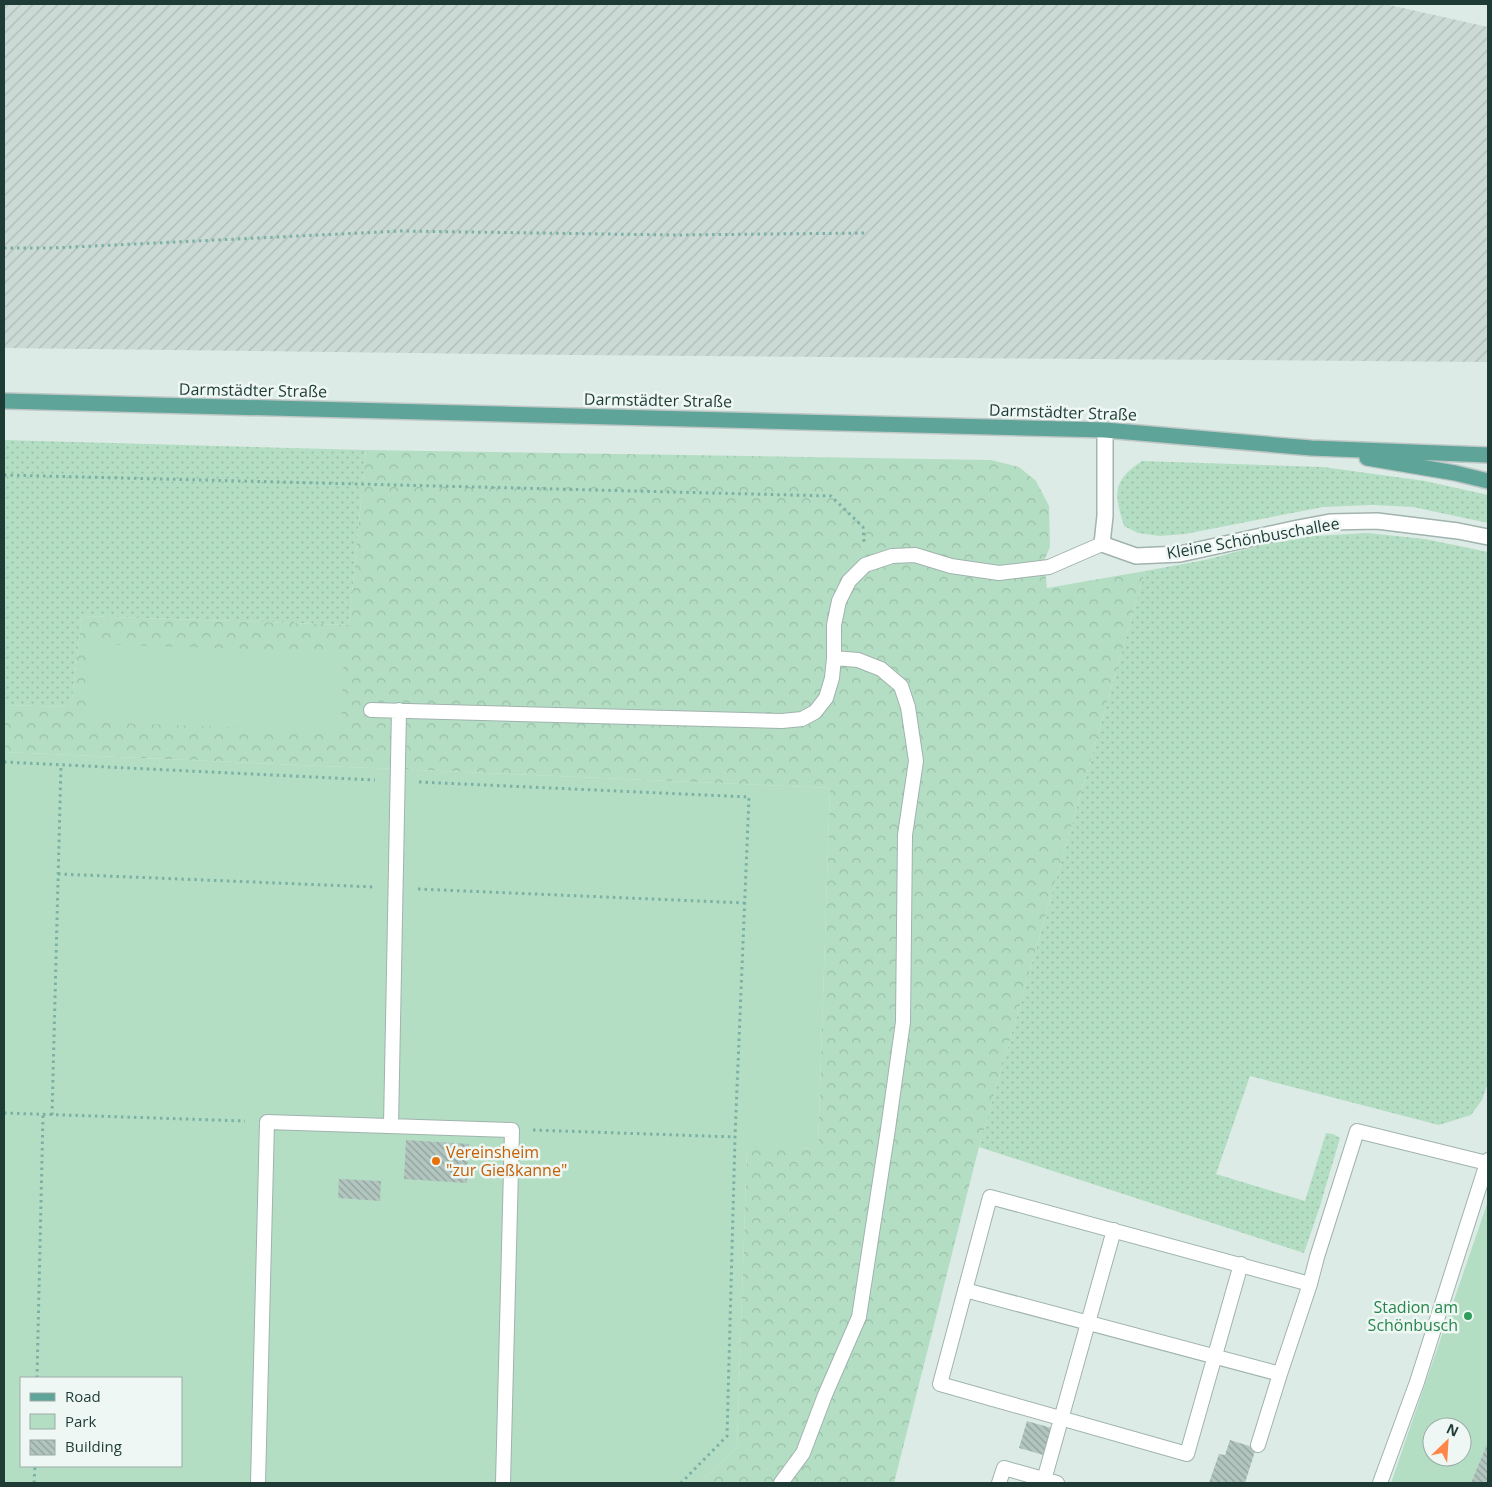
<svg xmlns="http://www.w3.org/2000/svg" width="1492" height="1487" font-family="'Open Sans',sans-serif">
<defs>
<pattern id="industrial-furrows" width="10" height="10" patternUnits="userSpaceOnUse" patternTransform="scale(1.25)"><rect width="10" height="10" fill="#cbdad5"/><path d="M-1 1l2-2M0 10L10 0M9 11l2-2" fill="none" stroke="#aebcb7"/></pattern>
<pattern id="grass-dots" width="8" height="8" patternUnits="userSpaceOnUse" patternTransform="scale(1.25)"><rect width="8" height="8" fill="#b4dec3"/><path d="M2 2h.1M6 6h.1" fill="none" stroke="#9abfa8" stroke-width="1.8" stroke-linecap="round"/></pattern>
<pattern id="forest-crowns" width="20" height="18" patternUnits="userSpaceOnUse" patternTransform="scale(1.25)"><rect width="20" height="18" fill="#b4dec3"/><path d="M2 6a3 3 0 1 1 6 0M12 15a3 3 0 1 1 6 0" fill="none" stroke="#9abfa8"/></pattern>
<pattern id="building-back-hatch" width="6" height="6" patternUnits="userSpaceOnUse" patternTransform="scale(1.25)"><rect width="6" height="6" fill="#b2c5bf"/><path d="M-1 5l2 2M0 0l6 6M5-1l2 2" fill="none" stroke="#90a19c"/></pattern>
</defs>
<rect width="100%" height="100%" fill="#ddebe6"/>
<path fill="url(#industrial-furrows)" d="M4,4H1385L1488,27V362L574,355L4,348Z"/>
<path fill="url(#grass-dots)" d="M4,440L366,450L349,625L82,616L71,707L4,705Z
M1142,461L1323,467L1425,481L1488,495V523L1413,507L1373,505L1323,507L1185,534L1160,536L1138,533L1124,526C1114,494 1112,481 1142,461Z
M1367,533L1425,539L1488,552V1083L1482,1100L1471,1115L1439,1125L1250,1076L1216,1174L1305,1201L1326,1133L1333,1134L1340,1138L1320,1206L1304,1253L979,1147L1145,571L1205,560L1262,545L1314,536Z"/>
<path fill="url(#forest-crowns)" d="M366,450L991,460L1019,467L1036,481L1049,506L1050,547L1044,561L1047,588L1145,571L979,1147L894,1483H699L737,1448L747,1146L818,1149L830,788L4,752V705L71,707L82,616L349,625Z"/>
<path fill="#b4dec3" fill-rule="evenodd" d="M89,644L344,652L341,731L87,722Z
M4,752L830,788L818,1149L747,1147L737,1448L699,1483H4ZM21,1378H181V1466H21Z
M1487,1204L1488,1205V1483H1391ZM1432,1427H1462V1457H1432Z"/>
<path fill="url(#building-back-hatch)" d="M406,1140L469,1144L467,1183L404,1179Z
M339,1179L381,1181L380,1201L338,1198Z
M1027,1421L1055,1429L1047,1456L1019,1448Z
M1230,1440L1256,1448L1245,1483H1209L1219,1454L1225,1455Z
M1488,1442V1483H1471Z"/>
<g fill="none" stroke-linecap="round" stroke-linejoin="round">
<defs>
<path id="service" d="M371,710L782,721L802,719L815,712L826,698L832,678L834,658V625L839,601L849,581L865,565L892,556L915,555L951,566L999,573L1049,567L1102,544
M391,1126L399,710
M1310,1284L1317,1257L1357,1131L1487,1163L1488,1160
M965,1290C1070,1318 1175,1346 1280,1374L1310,1284L990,1197L940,1384L1187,1454L1241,1264
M1258,1445L1280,1374
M1044,1480L1114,1230
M258,1483L267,1122L512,1130L503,1483
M781,1483L803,1453L825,1395L859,1317L888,1129L903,1022L905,835L916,761L908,707L901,686L881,669L858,660L834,658
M999,1483L1004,1468L1057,1483
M1380,1483L1417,1382L1487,1163"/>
<path id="minor" d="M1105,430V516L1102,544L1136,556L1180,554L1298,528L1330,522L1377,521L1458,531L1488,537"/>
<path id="primary" d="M4,401L1105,430L1311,448L1488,455
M1367,458L1455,473L1488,481"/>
</defs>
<use href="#service" stroke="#a0b3ae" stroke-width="16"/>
<use href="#minor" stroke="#a0b3ae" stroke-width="18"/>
<use href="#primary" stroke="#c0c8c7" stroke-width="18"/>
<path stroke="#7bb1a5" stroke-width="3" stroke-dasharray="2.5 4" stroke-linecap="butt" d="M4,248H53L401,231L674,235L868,233
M4,475L831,496L863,527L864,542
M4,762L375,780
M419,782L749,797L735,1137L727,1436L681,1483
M58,874L374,887
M418,889L745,903
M4,1113L245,1121
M52,1115L61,765
M533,1130L735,1137
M37,1378L43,1115
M34,1483L35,1466"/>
<use href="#service" stroke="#fff" stroke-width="14"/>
<use href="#minor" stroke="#fff" stroke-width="15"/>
<use href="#primary" stroke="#5ea498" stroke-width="15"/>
</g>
<circle fill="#e8710a" stroke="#eef7f3" stroke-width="2" cx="436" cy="1161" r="5"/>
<circle fill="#2e9e5b" stroke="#eef7f3" stroke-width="2" cx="1468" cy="1316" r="5"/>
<g text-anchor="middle" stroke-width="5" stroke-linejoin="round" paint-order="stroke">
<g font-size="16" fill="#1e3b36" stroke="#eef7f3">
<text transform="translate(253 390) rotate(1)" y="6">Darmstädter Straße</text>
<text transform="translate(658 400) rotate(1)" y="6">Darmstädter Straße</text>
<text transform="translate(1063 412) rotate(2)" y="6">Darmstädter Straße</text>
<text transform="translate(1253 538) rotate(-10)" y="6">Kleine Schönbuschallee</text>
</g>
<g font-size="16" fill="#c56008" stroke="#eef7f3" text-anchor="start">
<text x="446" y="1158">Vereinsheim<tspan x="446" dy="18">"zur Gießkanne"</tspan></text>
</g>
<g font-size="16" fill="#27864d" stroke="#eef7f3" text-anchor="end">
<text x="1458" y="1313">Stadion am<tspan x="1458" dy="18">Schönbusch</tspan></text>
</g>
</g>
<rect width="1492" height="1487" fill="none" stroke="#1e3b36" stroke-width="10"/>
<rect x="20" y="1377" width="162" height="90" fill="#eef7f3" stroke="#9baca7"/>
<rect x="30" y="1393" width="25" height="8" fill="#5ea498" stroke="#9baca7"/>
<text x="65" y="1402" font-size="15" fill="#1e3b36">Road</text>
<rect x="30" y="1414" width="25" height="15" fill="#b4dec3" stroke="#9baca7"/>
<text x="65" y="1427" font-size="15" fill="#1e3b36">Park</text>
<rect x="30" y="1440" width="25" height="15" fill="url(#building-back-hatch)" stroke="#9baca7"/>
<text x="65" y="1452" font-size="15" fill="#1e3b36">Building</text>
<g transform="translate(1447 1442) rotate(25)"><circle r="24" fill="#eef7f3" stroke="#9baca7"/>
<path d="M0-4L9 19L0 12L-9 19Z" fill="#fd8648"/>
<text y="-8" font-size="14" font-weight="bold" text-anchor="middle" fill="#1e3b36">N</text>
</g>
</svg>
